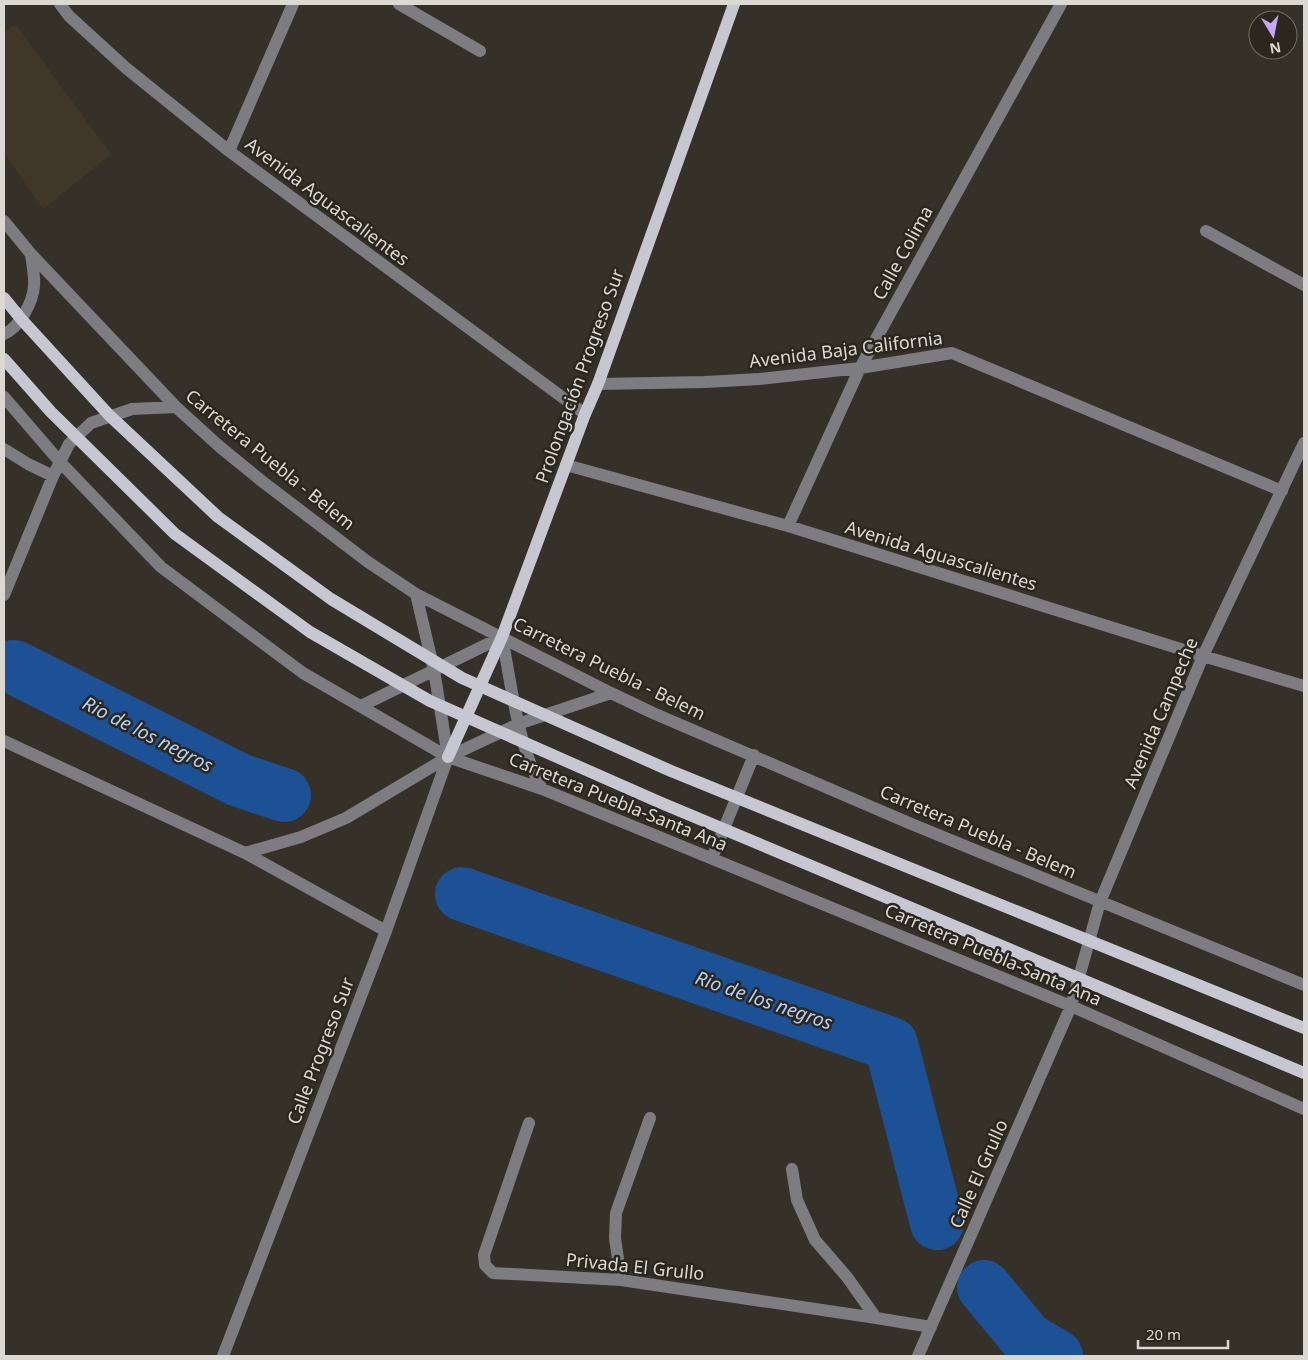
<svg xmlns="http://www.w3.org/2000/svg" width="1308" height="1360" font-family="'Noto Sans',sans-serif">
<rect width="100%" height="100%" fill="#353128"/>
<path fill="#3f3829" d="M15,24L111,154L43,209L4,153V33Z"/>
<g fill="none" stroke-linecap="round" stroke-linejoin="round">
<path stroke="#1c5195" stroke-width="54" d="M14,667L239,780L284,795
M462,894L891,1044L937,1223
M984,1287L1027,1339L1056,1356"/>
<path stroke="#7c7c81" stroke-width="12" d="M60,4L69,16L126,68L229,151L585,414
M399,4L480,51
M229,151L293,4
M4,221L31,254L176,407L220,447L263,482L368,562L416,594L611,693L653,713L909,823L1304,985
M1206,231L1304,285
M4,334C19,328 33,302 34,286C35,276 32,264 31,254
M598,384L705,382L759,379L860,368L952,353L1282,491
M4,397L60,462L161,567L303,673L448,757L542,789L1071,1006L1304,1109
M4,449L28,464L53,476
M566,465L788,526L1203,656L1304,686
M788,526L860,368L1061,4
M4,595L53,476L69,444L91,423L132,409L176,407
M361,706L502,637C512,688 517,743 542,789
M4,741L245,853L386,931
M245,853L301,837L346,818L448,757L518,724L611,693
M712,858L754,755
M529,1123L484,1255L485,1265L493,1273L621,1280L876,1318L931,1327
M792,1169L797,1200L815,1240L847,1277L876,1318
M621,1280L615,1238L616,1213L650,1118
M223,1356L386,931L448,757L434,670L416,594
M918,1356L1071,1006L1100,902L1203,656L1304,443"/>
<path stroke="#c7c7d2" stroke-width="12" d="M448,757L502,637L585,414L598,384L734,4"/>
<path stroke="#c7c7d2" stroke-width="12" d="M4,298L22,320L109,415L218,517L331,599L462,678L671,771L1304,1028
M4,359L51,412L175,534L310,632L430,701L659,802L1304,1073"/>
</g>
<g text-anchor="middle" stroke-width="5" stroke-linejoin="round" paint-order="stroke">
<g font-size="18" fill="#dbd8d2" stroke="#2b271e">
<text transform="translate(327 202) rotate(37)" y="6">Avenida Aguascalientes</text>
<text transform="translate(903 253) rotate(-61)" y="6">Calle Colima</text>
<text transform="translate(846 350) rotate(-7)" y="6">Avenida Baja California</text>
<text transform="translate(580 376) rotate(-70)" y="6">Prolongación Progreso Sur</text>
<text transform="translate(270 460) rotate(39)" y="6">Carretera Puebla - Belem</text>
<text transform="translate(941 556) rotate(17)" y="6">Avenida Aguascalientes</text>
<text transform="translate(609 669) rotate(26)" y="6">Carretera Puebla - Belem</text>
<text transform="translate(1161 713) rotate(-67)" y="6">Avenida Campeche</text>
<text transform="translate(618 802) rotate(22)" y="6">Carretera Puebla-Santa Ana</text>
<text transform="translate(978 832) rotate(23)" y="6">Carretera Puebla - Belem</text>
<text transform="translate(993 955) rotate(23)" y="6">Carretera Puebla-Santa Ana</text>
<text transform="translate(321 1051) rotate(-69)" y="6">Calle Progreso Sur</text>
<text transform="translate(979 1174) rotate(-66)" y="6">Calle El Grullo</text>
<text transform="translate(635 1267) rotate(6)" y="6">Privada El Grullo</text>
</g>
<g font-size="19" font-style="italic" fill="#b2cef4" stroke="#2b271e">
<text transform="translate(148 734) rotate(27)" y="7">Rio de los negros</text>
<text transform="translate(764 1000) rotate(19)" y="7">Rio de los negros</text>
</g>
</g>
<rect width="1308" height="1360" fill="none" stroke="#dbd8d2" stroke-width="10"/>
<g transform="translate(1273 35) rotate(170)"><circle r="24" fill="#2b271e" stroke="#716e66"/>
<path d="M0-4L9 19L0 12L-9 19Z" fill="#c6a6f0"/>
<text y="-8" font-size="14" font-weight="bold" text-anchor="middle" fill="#dbd8d2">N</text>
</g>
<path d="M1138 1340v8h90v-8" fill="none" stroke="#dbd8d2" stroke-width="2.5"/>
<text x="1146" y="1340" font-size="15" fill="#dbd8d2" stroke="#2b271e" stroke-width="4" paint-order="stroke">20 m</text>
</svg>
